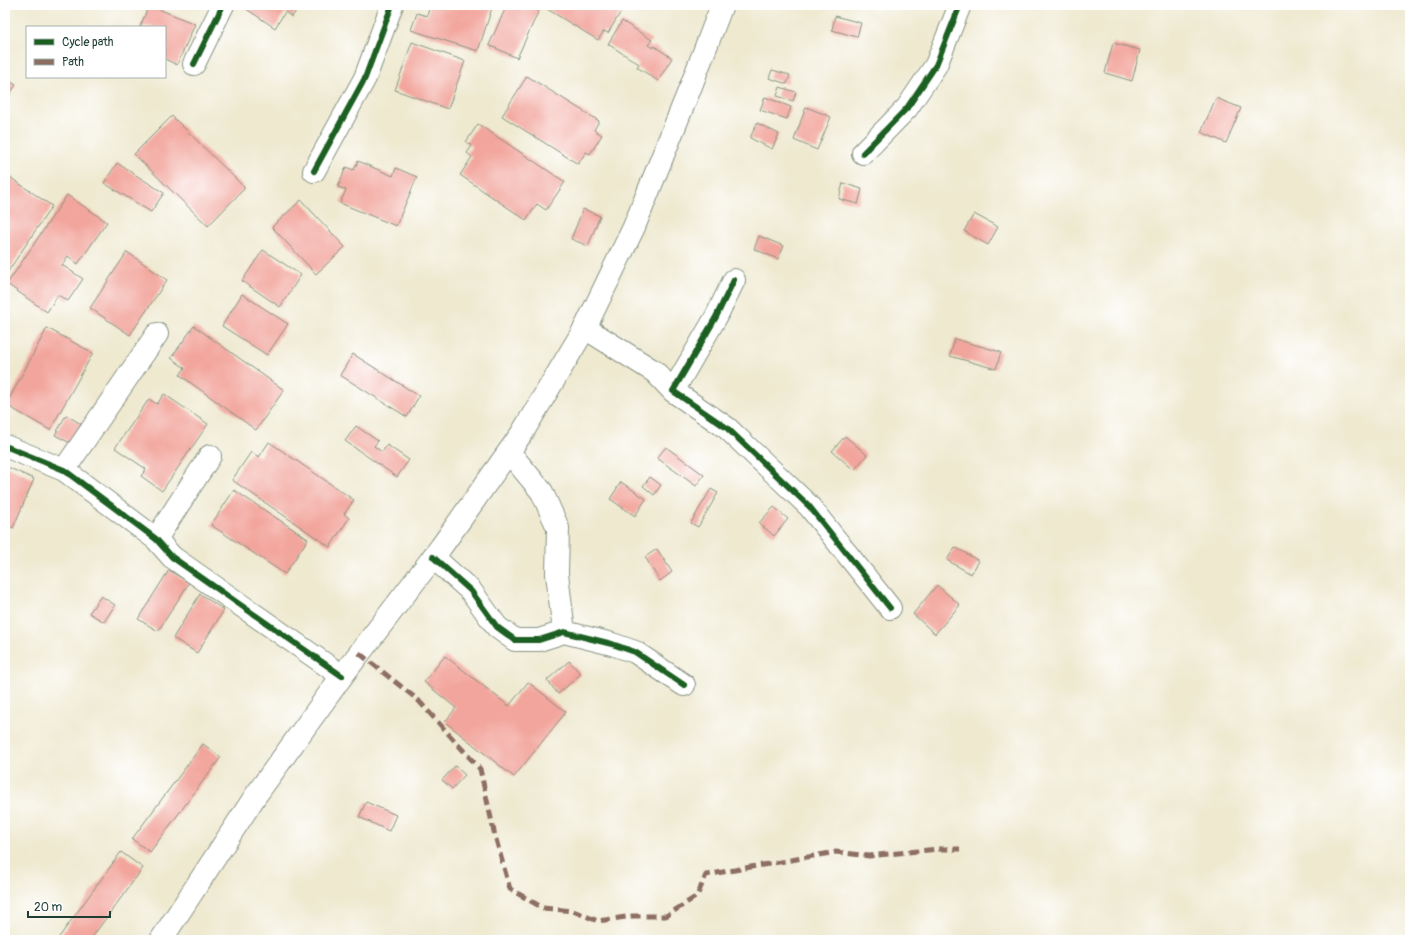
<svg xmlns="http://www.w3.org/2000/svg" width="1415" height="945" font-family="Pangolin,sans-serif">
<rect width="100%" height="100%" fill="#fff"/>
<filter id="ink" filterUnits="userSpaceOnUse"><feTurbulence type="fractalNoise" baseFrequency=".025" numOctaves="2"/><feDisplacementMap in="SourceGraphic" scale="8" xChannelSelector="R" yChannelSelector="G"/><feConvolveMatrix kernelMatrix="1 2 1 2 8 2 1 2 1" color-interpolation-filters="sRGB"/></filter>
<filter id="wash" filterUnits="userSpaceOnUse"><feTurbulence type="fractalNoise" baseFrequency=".012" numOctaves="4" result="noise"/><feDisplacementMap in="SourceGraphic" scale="16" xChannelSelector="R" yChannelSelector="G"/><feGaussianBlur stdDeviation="0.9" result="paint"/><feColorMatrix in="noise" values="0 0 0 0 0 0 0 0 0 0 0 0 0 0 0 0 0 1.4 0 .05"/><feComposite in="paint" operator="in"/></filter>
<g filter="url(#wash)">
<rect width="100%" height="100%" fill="#efe9d0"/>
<g id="blocks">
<path fill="#f2a59c" d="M149,5L195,24L177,65L165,59V27H140Z
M243,5H300L292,17L285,12L275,28L242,6Z
M430,5H482L492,8L478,51L411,30L417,13L427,16Z
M507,5H534L540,8L517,58L489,45Z
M550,5H613L622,10L608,33L604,31L598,40L547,9Z
M835,16L861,23L857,37L832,30Z
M622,21L652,40L648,45L653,48L654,46L672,58L658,81L637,67L639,64L608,44Z
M412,42L465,61L448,109L395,90Z
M1113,43L1140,50L1132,81L1105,73Z
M772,70L790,75L787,84L769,78Z
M527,76L599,121L594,130L602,135L590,154L586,152L578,164L502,116Z
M5,78L16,85L5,101Z
M780,87L796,92L793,101L777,96Z
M765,97L791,107L787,119L760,110Z
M1216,98L1241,108L1226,143L1201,132Z
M806,107L831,117L817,150L794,140Z
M172,116L245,188L208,226L134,154Z
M757,123L779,134L772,149L750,138Z
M478,124L565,182L546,210L537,204L526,220L460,175L472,157L467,153L472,146L466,142Z
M358,161L393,176L396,168L417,177L396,226L340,203L346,190L338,187L346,167L354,170Z
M117,163L164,193L151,212L104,183Z
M8,176L52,206L5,276V180Z
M843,183L862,189L858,204L839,199Z
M67,195L107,222L78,264L68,256L62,265L83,279L68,301L58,295L47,312L7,284Z
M301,200L345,247L316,274L272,227Z
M583,209L600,216L588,246L571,239Z
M974,214L998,227L988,245L964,231Z
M759,236L784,246L778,259L754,249Z
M263,250L301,275L280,307L242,281Z
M127,252L167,280L130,335L90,308Z
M242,294L288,324L267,355L222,326Z
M194,326L284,390L256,430L180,375L185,368L171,358Z
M47,328L93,353L50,430L6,405Z
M955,339L1001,352L996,369L950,356Z
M353,354L419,396L407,417L340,375Z
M164,394L208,424L162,491L141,476L146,469L115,448L149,399L157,404Z
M66,415L81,424L70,443L55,435Z
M356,426L378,441L374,446L382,452L387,445L409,460L397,477L345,441Z
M845,436L867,455L854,470L832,451Z
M269,442L354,500L344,514L349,518L330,547L232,480L251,452L259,457Z
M666,447L704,475L696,486L657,458Z
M5,466L34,479L13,528L5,524Z
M650,477L661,485L654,495L643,486Z
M621,482L646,499L635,516L610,499Z
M711,489L718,493L698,527L691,523Z
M234,490L308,539L285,574L211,525Z
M774,507L788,519L774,536L759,523Z
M955,547L979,561L971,574L947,560Z
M657,549L672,572L660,581L645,557Z
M169,570L189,583L158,631L138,619Z
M937,585L960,605L935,634L913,614Z
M200,594L224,610L197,653L173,638Z
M101,596L115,605L104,622L89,613Z
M445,656L509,706L528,682L566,712L514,777L445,722L456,708L424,682Z
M569,661L581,674L558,694L547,680Z
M203,744L221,757L150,852L132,839Z
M455,766L465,775L452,789L442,780Z
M366,802L396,815L389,831L359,817Z
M121,852L143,868L90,940H57Z"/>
</g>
</g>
<g filter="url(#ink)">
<use href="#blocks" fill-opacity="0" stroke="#879382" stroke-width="1"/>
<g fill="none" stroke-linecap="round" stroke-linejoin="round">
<defs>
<path id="minor" d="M194,64L223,5
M863,153L907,108L936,65L960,5
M314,171L365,78L392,5
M734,280L716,317L673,391L727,428L809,506L890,608
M585,328L655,372L673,391
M5,446L64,470L156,539L172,557L342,676
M509,452L542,492L558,528L557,574L564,632
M64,470L157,334
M156,539L210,456
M433,557L471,591L497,627L515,640H539L564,632L612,644L635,652L684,685"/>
<path id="secondary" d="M161,940L256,795L342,676L441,547L522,433L585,328L634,227L691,86L722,5"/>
</defs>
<use href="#minor" stroke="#879382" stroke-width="24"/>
<use href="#secondary" stroke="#879382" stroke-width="24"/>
<use href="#minor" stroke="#fff" stroke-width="22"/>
<use href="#secondary" stroke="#fff" stroke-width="22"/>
<path stroke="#8d6e63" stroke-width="5" stroke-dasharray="10 5" stroke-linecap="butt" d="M359,653L418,700L480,769L495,836L510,889L543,908L573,911L598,921L633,916H666L697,896L706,875L836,852L869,856L938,849H960"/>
<defs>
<path id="cycleway" d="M194,64L223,5
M863,153L907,108L936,65L960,5
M314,171L365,78L392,5
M734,280L716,317L673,391L727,428L809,506L890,608
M5,446L64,470L156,539L172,557L342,676
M433,557L471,591L497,627L515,640H539L564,632L612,644L635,652L684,685"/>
</defs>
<use href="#cycleway" stroke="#fff" stroke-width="8"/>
<use href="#cycleway" stroke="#1b5e20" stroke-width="6"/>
</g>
</g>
<rect width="1415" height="945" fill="none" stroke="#fff" stroke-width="20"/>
<rect x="26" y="26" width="140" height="52" fill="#ffffff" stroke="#a5b1ae"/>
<rect x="34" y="39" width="20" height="6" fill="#1b5e20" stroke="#a5b1ae"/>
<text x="62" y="46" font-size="12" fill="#1f3d34">Cycle path</text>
<rect x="34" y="59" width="20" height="6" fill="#8d6e63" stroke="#a5b1ae"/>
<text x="62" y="66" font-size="12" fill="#1f3d34">Path</text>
<path d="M28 911v6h82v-6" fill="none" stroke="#1f3d34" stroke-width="2"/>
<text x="34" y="911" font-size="12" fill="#1f3d34" stroke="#ffffff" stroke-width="3" paint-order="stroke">20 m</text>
</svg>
